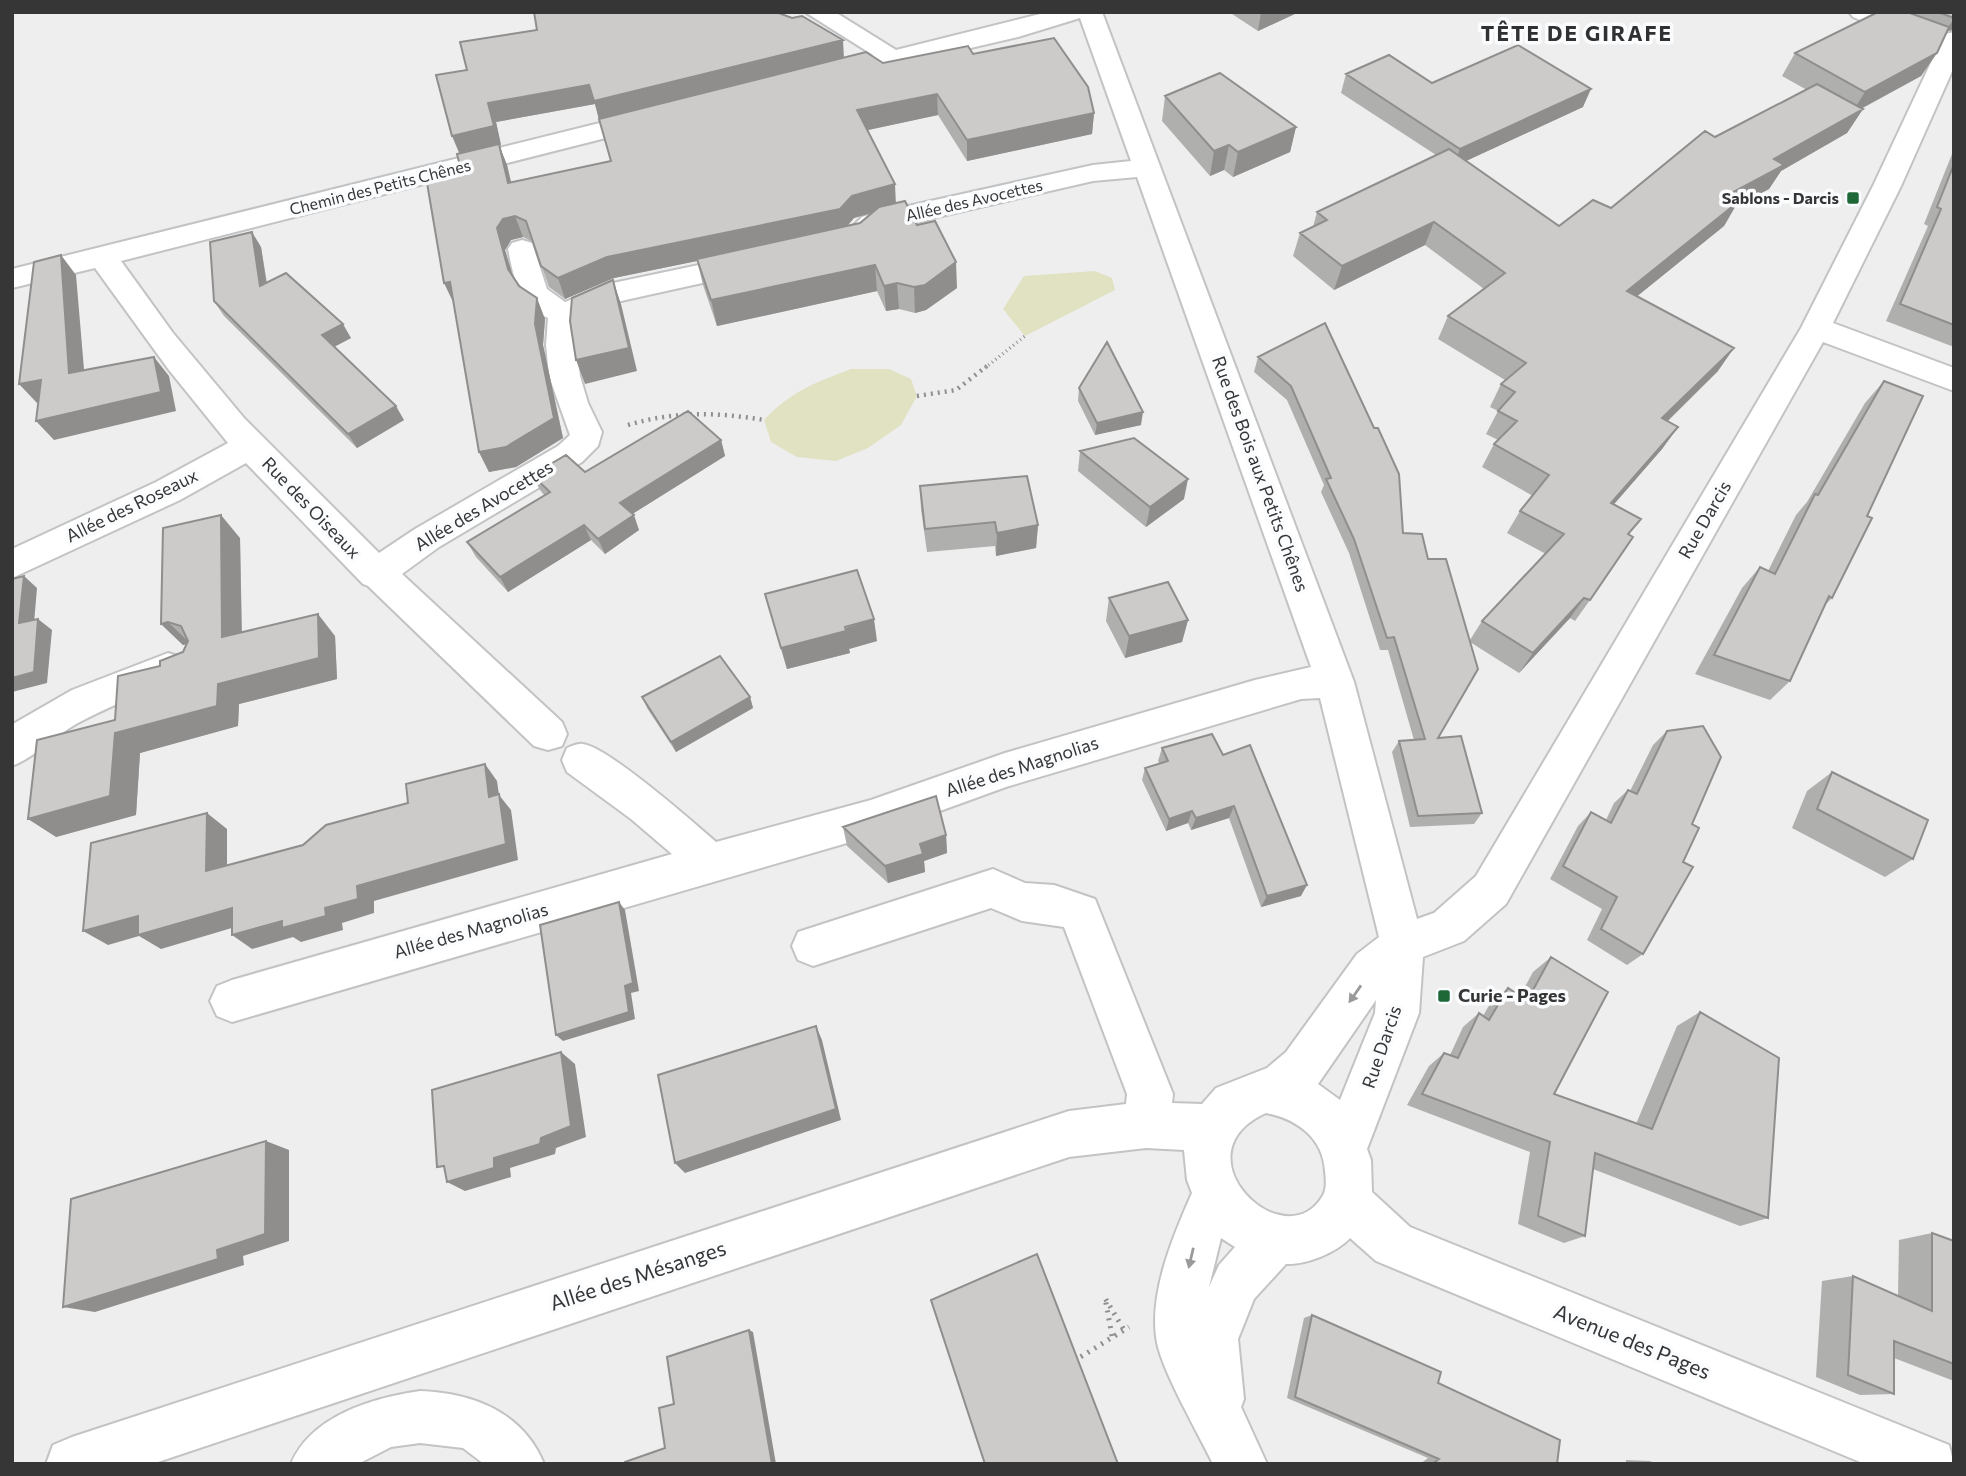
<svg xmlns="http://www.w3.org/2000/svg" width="1966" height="1476" font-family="Commissioner,sans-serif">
<rect width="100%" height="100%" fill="#eeeeef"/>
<path fill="#e0e2c2" d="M1095,271L1112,278L1115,290L1025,336L1003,309L1024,276Z
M851,369H889L911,379L917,396L901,425L868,448L836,461L797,457L771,442L764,420C790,392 816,382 851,369Z"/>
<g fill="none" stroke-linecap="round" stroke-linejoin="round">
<defs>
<path id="minor" d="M805,12H835L896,50L1048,12H1102L1354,682L1417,919L1434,913L1476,876L1801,328L1873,186L1942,39L1945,34L1954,32V67L1901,186L1833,323L1954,368V391L1823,342L1506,904L1464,941L1423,957L1419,1013L1367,1149L1371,1160L1372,1192L1410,1227L1949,1445L1954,1464H1865L1376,1261L1350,1238C1336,1253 1306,1265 1286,1264L1254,1299L1238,1339L1244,1399L1241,1407L1267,1464H1213C1197,1431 1167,1380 1158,1347C1146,1299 1173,1236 1192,1193L1187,1180L1184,1150L1146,1148L1069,1157L152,1464H46L53,1445L72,1437L1069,1111L1126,1104L1127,1094L1064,927L1022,921L991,908L813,966L798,960L792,946L798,932L993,869L1025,883L1054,885L1095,899L1173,1094L1172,1103L1202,1104L1216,1088L1267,1068L1286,1052L1357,954L1379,937L1320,698L1301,699L1006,787L871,836L232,1022L217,1016L210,1001L217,986L232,980L672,854L631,819L567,772L562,760L567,748C572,746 578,743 583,744C608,747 693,822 716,842L871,800L1005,753L1255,680L1311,667L1137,177L1093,181L881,230L863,239L853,236L849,230L862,217L872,214L1093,165L1131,161L1080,18L1018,37L829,81L820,78L816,73L820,68L873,55ZM1376,1000L1375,1013L1340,1100L1318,1084ZM1266,1113C1297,1119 1323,1138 1325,1171C1326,1180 1327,1190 1322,1197C1283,1259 1175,1154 1266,1113ZM1221,1238L1235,1247L1219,1265L1209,1287Z
M1849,12H1883L1926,30L1929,35L1926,40H1908L1853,17Z
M652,110L661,112L665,118L661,124L121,261L173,333L244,418L379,553L415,529L558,446L570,435L549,376L546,345L548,318C518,304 514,279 508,249L512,243L522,240L532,243L547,289L565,302L613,283L751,254L761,256L765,263L761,270L621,301L578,320L576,345L580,376L588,403L602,432L598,446L582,462L439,547L402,574L562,722L567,734L562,746L548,750L534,746L368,586L363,584L246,463L180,500L12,578V549L156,482L228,443L169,370L95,268L12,288V269Z
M168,653L181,657L187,668L181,679C145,692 109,706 76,724C54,737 35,757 12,766L13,724L72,690Z
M420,1391C473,1393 523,1412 544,1464H484L463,1448L420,1443L391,1447L358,1464H291C311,1416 372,1398 420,1391Z"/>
</defs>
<use href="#minor" stroke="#c2c3c4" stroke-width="4"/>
<path stroke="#8f8f90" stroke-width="3.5" stroke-dasharray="1 3.5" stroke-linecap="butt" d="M985,368L1025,336"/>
<path stroke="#8f8f90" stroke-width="4.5" stroke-dasharray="2 5" stroke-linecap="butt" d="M917,396L956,390L987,366
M628,425C675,411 716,412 764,420"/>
<path stroke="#8f8f90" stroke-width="5" stroke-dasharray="2 6" stroke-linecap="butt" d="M1112,1336L1105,1298L1124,1330
M1074,1361L1129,1327"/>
<use href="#minor" fill="#fff" fill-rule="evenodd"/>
</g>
<path fill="#afafae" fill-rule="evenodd" d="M1229,12H1299L1258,31Z
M1878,12H1954V30L1947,31L1937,53L1921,76L1861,109H1863L1847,133L1781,171L1769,189L1735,207L1724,226L1637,296L1718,371L1668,421L1678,427L1662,449L1614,504L1630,535L1590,600L1575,621L1570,618L1519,673L1470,642L1438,738L1482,813L1474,824L1410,827L1392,752L1399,741L1414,740L1388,650H1380L1349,553L1321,492L1324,485L1287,400L1254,372L1258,357L1325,323L1403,533L1428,559L1470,640L1482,621L1546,554L1507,533L1520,511L1533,496L1482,467L1494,444L1498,440L1486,434L1498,411L1490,407L1501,384L1505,380L1438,339L1448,316L1484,289L1425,245L1334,290L1293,256L1300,233L1313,227L1317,212L1436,155L1341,93L1346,74L1432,83L1583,107L1466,161L1559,226L1611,208L1715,137L1807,90L1782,76L1795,53Z
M973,54L1094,113L1092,134L967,161L938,115L867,130L896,203L917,225L957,288L926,310L915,313L899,309L886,311L877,291L717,326L703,285L697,261L614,278L565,299L549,287L533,242L523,237L511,240L505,250L513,276L545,319L543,345L563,438L516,467L489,472L479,452L462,174L460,154L436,75L844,57L883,63ZM595,104L611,161L511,182L507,165L499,145H501L496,122ZM872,213L860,223L847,226L854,218Z
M1165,96L1296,127L1290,152L1233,177L1224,170L1210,176L1162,121Z
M1954,149V347L1886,321L1928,226L1924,224Z
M261,247L267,283L351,338L334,347L404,420L357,448L224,316L214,301Z
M1884,381L1867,516L1832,598L1825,605L1790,681L1770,700L1695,674L1742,588L1760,567L1768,571L1796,515L1807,502L1865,403Z
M1079,388L1141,425L1095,435L1078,401Z
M721,440L725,456L632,514L639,530L605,554L591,540L508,592L476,557L467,542L545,496L540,490L532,475L585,472Z
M1080,451L1184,499L1146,527L1078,471Z
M920,486L1038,525L1036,548L996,556L995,546L927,552L921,509Z
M240,538L242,632L335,636L337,679L239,704L238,726L140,753L136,815L56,837L115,720L160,666L183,652L186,644L183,645L161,624Z
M765,594L877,641L849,649L850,653L787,669Z
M1109,598L1188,620L1182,642L1125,658L1106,621Z
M642,697H750L753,708L676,752L647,708Z
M1667,731L1692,824L1643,954L1627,965L1587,940L1602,909L1550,879L1578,826L1591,812L1606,820L1614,803L1628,790L1630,791L1653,745Z
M1162,748L1223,755L1301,896L1261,907L1229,818L1191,830L1188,823L1166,831L1142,780L1145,768L1160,764L1158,761Z
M1832,772L1913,859L1885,877L1792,828L1807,791Z
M843,827L946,835L947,853L924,861L925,872L888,883L847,846Z
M1551,957L1554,1094L1636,1124L1677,1026L1700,1012L1768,1218L1740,1226L1593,1169L1585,1236L1564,1243L1518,1224L1530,1152L1407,1105L1429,1066L1444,1053L1450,1055L1463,1027L1479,1013L1483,1016L1491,1002L1508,988L1520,996L1533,972Z
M1932,1233L1954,1241V1381L1894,1358V1394L1860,1395L1816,1377L1822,1281L1853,1276L1898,1296L1899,1240Z
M1312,1315L1438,1383L1557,1464H1420L1428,1458L1287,1398L1304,1318Z
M1626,1460L1650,1461L1656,1464H1626Z"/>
<path fill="#8f8e8d" d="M1261,12H1299L1258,31Z
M1954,19V30L1945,31Z
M843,40L844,59L599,120L595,104L496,122L501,145H499L507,165L516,204L460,155L452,136L488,103Z
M1937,53L1921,76L1851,114L1865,92Z
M1591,89L1583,107L1453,167L1460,149Z
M937,94L938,115L859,132L857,110Z
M1863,109L1847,133L1781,171L1769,189L1735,207L1724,226L1614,315L1627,291L1726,196L1774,159Z
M1094,113L1092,134L967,161V140Z
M1296,127L1290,152L1233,177L1238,152Z
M1229,145L1224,170L1210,176L1214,151Z
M895,184L896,206L854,218L843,231L614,278L565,299L558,278L607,257Z
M515,216L523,237L511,240L505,250L517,290L508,269L497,228L503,219Z
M1434,222L1425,245L1334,290L1342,266Z
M252,232L261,247L269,300L260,286Z
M61,255L76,275L86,393L69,373Z
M956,262L957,288L926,310L915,313L914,287Z
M875,265L877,291L717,326L711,300Z
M613,280L621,304L637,371L585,384L576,360Z
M450,282L454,304L444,283Z
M897,283L899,309L886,311L884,286Z
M537,298L545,319L543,345L563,438L516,467L489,472L479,452L535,324Z
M343,324L351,338L330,349L322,335Z
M1734,348L1718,371L1647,441L1662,418Z
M154,357L169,376L176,411L54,440L36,421Z
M41,380L58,399L37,403L19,384Z
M396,406L404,420L357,448L348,434Z
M1143,412L1141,425L1095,435L1097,423Z
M1678,427L1662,449L1596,525L1611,503Z
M721,440L725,456L626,518L620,503Z
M1188,479L1184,499L1146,527L1150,507Z
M221,515L240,538L242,658L222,637Z
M634,515L639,530L605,554L598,539Z
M584,525L591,540L508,592L500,577Z
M1038,525L1036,548L996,556L997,533Z
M24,576L37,588L33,635L19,623Z
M1584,598L1570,618L1519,673L1533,653Z
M318,614L335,636L337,679L239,704L238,726L140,753L136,815L56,837L28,819L115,733L218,684Z
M38,619L52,630L47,683L12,692V678Z
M874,619L877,641L849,649L850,653L787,669L781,648Z
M1188,620L1182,642L1125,658L1129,636Z
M168,622L190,643L183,645L161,624Z
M750,697L753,708L676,752L671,742Z
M485,764L497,781L499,795L511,810L518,860L374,901V913L342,923L343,930L301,942L293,937L252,949L232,935L325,908L489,797Z
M1234,806L1229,818L1191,830L1196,818Z
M1192,811L1188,823L1166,831L1169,819Z
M207,813L227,829V886L206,871Z
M946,835L947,853L924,861L925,872L888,883L885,866L920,844Z
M1307,885L1301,896L1261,907L1267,896Z
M619,902L625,910L639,991L631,993L635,1019L563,1041L556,1035L625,986Z
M232,908L252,922L161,949L139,936L108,945L83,931L138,916Z
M816,1026L822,1040L841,1120L685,1173L675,1163Z
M561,1052L575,1064L586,1137L556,1148L555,1154L510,1168L511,1177L465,1191L447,1182L494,1158L541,1138Z
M266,1141L289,1150V1241L243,1256L244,1265L95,1312L63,1307L217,1250Z
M749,1330L753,1332L776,1464H772Z"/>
<path fill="#cccbca" stroke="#8f8e8d" stroke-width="2" d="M534,12H776L792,18L802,16L843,40L594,101L589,85L488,103L494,126L452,136L436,75L467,70L460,42L537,30Z
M1878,12H1907L1949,27L1937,53L1865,92L1795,53Z
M1938,12H1954V18Z
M1054,38L1088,87L1094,113L967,140L937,94L857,110L895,184L852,196L840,209L607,257L558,278L541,266L526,221L515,216L503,219L497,228L508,269L519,286L537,298L535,324L554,418L506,447L479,452L450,282L444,283L427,183L462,174L457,154L499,144L508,183L611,161L599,119L866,52L883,63L968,46L973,54Z
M1518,45L1591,89L1460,149L1346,74L1389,55L1432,83Z
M1220,73L1296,127L1238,152L1229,145L1214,151L1165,96Z
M1817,84L1863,109L1774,159L1784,165L1726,196L1738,202L1627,291L1734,348L1662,418L1678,427L1611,503L1641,519L1628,534L1633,537L1590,600L1584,598L1533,653L1482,621L1564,534L1520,511L1549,475L1494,444L1517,421L1498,411L1515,392L1501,384L1526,363L1448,316L1505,273L1434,222L1342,266L1300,233L1327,220L1317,212L1449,149L1559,226L1593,200L1611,208L1705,131L1715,137Z
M1954,164V325L1900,304L1941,209L1937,207Z
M905,201L917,225L935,221L956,262L925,285L914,287L897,283L884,286L875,265L711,300L697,259L860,223L879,207Z
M252,232L260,286L286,273L343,324L322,335L396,406L348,434L214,301L210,242Z
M61,255L69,373L154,357L161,392L36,421L41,380L19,384L34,262Z
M613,280L629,348L576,360L570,321L572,298Z
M1325,323L1374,428H1378L1399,474L1403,533L1422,534L1428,559H1446L1478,669L1438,738L1461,736L1482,813L1418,816L1399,741L1425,739L1394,637L1387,638L1354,539L1326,479L1331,478L1291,386L1258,357Z
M1107,342L1143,412L1097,423L1079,388Z
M1884,381L1923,396L1867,516L1872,518L1832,598L1829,596L1790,681L1714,655L1760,567L1775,574L1815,494L1818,495Z
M688,411L721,440L620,503L634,515L598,539L584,525L500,577L467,542L550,492L532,475L566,455L585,472Z
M1134,438L1188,479L1150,507L1080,451Z
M1027,476L1038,525L997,533L995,522L925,529L920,486Z
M221,515L222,637L318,614L319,658L218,684L217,706L115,733L110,796L28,819L37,740L115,720L118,676L160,666V661L183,652L188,641L181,626L168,622L161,624L163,528Z
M857,570L874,619L845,627L846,631L781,648L765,594Z
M24,576L19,623L38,619L34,672L12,678V579Z
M1168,582L1188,620L1129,636L1109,598Z
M720,656L750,697L671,742L642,697Z
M1703,726L1721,757L1692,824L1699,828L1683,862L1693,867L1643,954L1601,929L1617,897L1563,866L1591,812L1611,823L1628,790L1637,794L1667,731Z
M1212,734L1223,755L1250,745L1307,885L1267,896L1234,806L1196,818L1192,811L1169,819L1145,768L1168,761L1162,748Z
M485,764L489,797L499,794L506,844L357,886L358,899L325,908L326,916L282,928V921L232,935V908L138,935V916L83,931L91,843L207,813L206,871L303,845L326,825L408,803L406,784Z
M1832,772L1928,820L1913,859L1817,809Z
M936,796L946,835L920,844L923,854L885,866L843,827Z
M619,902L633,983L625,986L629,1012L556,1035L540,925Z
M1551,957L1608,992L1554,1094L1652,1129L1700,1012L1779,1058L1768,1218L1595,1153L1585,1236L1538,1216L1550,1142L1422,1094L1444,1053L1458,1058L1479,1013L1489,1020L1508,988L1527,1001Z
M816,1026L836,1109L675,1163L658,1075Z
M561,1052L571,1126L541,1138L540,1144L494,1158V1168L447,1182L444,1166L437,1167L432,1090Z
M266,1141L265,1234L217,1250L218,1259L63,1307L71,1199Z
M1932,1233L1954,1241V1364L1894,1341V1394L1848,1375L1853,1276L1932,1311Z
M1037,1254L1118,1464H985L931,1300Z
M1312,1315L1441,1372L1438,1383L1560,1440L1557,1464H1432L1439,1459L1295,1397Z
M749,1330L772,1464H625V1462L665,1448L659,1408L674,1404L667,1357Z"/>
<defs><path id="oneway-solid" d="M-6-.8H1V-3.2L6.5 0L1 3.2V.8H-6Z" transform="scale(1.75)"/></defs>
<g fill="#9a9a9b">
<use href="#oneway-solid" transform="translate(1355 994) rotate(125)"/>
<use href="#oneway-solid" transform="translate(1191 1258) rotate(103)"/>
</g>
<g fill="#1d6836" stroke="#fbfcfd" stroke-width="2.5">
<rect x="1846" y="191" width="14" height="14" rx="3.5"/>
<rect x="1437" y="989" width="14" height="14" rx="3.5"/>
</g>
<g text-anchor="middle" stroke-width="7" stroke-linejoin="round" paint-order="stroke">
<g font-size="16" fill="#363637" stroke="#fbfcfd">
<text transform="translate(380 187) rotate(-14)" y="6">Chemin des Petits Chênes</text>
<text transform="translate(974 200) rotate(-13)" y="6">Allée des Avocettes</text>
</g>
<g font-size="16" font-weight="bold" fill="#363637" stroke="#fbfcfd" text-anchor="end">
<text x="1839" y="204">Sablons - Darcis</text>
</g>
<g font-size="18" fill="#363637" stroke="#fbfcfd">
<text transform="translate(1260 474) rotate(70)" y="6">Rue des Bois aux Petits Chênes</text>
<text transform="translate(132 506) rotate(-26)" y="6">Allée des Roseaux</text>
<text transform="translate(484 506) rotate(-31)" y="6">Allée des Avocettes</text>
<text transform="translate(311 508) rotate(46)" y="6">Rue des Oiseaux</text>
<text transform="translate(1705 520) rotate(-60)" y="6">Rue Darcis</text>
<text transform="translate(1022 767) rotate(-18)" y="6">Allée des Magnolias</text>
<text transform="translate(471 931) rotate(-16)" y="6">Allée des Magnolias</text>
<text transform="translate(1382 1047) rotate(-71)" y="6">Rue Darcis</text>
</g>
<g font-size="18" font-weight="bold" fill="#363637" stroke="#fbfcfd" text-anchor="start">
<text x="1458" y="1002">Curie - Pages</text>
</g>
<g font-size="21" font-weight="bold" letter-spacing="2" fill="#303132" stroke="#fbfcfd">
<text x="1577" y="41">TÊTE DE GIRAFE</text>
</g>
<g font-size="21" fill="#363637" stroke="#fbfcfd">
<text transform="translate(638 1276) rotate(-18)" y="7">Allée des Mésanges</text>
<text transform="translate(1632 1342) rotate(22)" y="7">Avenue des Pages</text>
</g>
</g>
<rect width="1966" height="1476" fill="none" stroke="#363637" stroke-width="28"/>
</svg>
